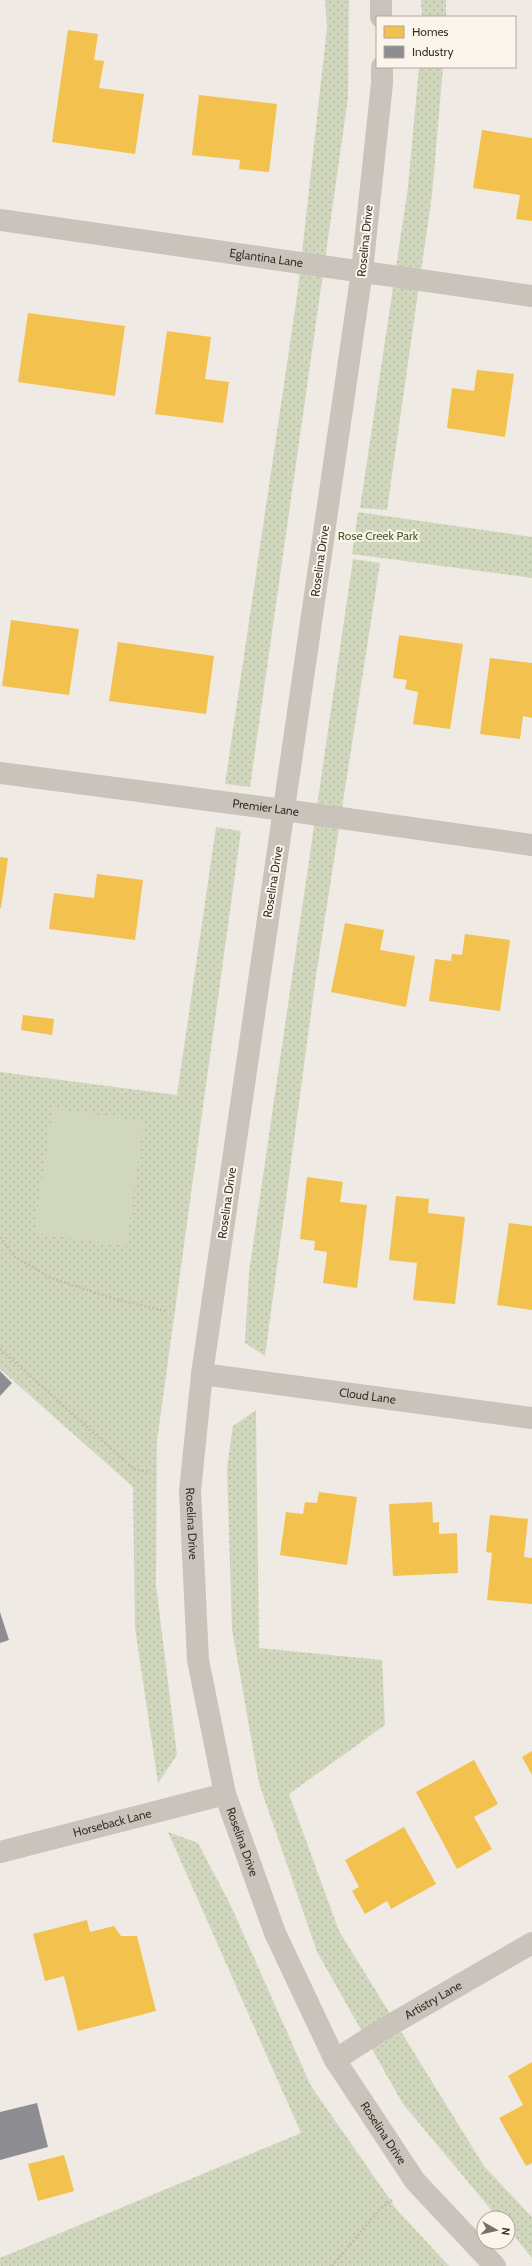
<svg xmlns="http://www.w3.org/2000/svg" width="532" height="2266" font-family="Cabin,sans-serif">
<defs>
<pattern id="grass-dots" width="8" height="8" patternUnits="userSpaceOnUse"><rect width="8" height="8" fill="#d1d7bd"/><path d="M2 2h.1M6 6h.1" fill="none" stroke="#b4b9a2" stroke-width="1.8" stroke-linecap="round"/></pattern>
</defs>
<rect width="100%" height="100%" fill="#f0eae4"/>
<path fill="url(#grass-dots)" d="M325,0H349L348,98L250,787L225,784L298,289L327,27Z
M421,0H446V17H422Z
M419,67H443L432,195L387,510L360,508L408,187Z
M358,512L532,537V578L352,554Z
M353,559L380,563L316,976L265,1356L245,1343L249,1272Z
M216,827L241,831L157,1441L156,1585L177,1755L158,1783L135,1628L133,1487L0,1369V1072L177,1095Z
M256,1410L259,1648L382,1660L385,1725L289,1794L339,1931L484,2166L532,2217V2258L508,2229V2218H498L403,2104L317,1952L259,1783L232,1629L227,1467L233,1426Z
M168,1832L198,1843L231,1906L311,2086L398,2211L449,2266H0V2258L301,2133Z"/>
<path fill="#d1d7bd" d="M53,1108L144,1122L126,1246L34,1233Z"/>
<path fill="#f2c14e" d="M68,30L98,34L94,60L104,61L99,88L144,94L135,154L52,142Z
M199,95L277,104L269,172L239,169L240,160L192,155Z
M482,130L532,138V221L516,219L520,195L473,188Z
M28,313L125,326L115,396L18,382Z
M167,331L211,337L205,379L229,382L223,423L155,414Z
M477,370L514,374L505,437L447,428L452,388L474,391Z
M11,620L79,629L69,695L2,686Z
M399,635L463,644L450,729L413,724L418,692L405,689L407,680L393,678Z
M118,642L214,656L206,714L109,701Z
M490,658L532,663V718L523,716L520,739L480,734Z
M0,857L8,858L1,908H0Z
M97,874L143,880L135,940L49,929L54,893L94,898Z
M345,923L384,930L380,950L415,956L406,1007L331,992Z
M465,934L510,940L500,1011L429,1001L435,959L451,961L452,954L462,955Z
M23,1015L54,1019L52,1035L21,1030Z
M307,1177L343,1182L340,1202L367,1205L357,1288L323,1283L327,1252L314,1250L315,1241L300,1239Z
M396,1196L429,1199L428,1213L465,1217L455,1304L413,1300L417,1263L389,1260Z
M509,1223L532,1226V1310L497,1305Z
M319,1492L357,1497L347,1565L280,1555L286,1512L303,1514L305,1502L317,1503Z
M432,1502L433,1523L439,1522V1534L457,1533L458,1573L393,1576L389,1504Z
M490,1515L528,1519L524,1557L532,1558V1604L487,1600L492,1553L486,1552Z
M532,1751V1775L522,1757Z
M474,1760L498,1804L474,1817L492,1849L457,1869L416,1792Z
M404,1827L436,1884L391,1909L387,1901L365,1914L352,1891L359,1887L345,1860Z
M87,1920L90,1932L114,1926L121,1936H137L156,2011L78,2031L64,1976L45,1981L33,1934Z
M532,2062V2163L526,2166L499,2118L523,2105L508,2076Z
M64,2155L74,2191L38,2201L28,2164Z"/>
<path fill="#8d8d92" d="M0,1371L12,1383L0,1396Z
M0,1612L9,1640L0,1643Z
M37,2103L48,2147L0,2160V2112Z"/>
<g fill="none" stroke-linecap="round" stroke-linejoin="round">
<path stroke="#c2bbb5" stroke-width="2.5" stroke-dasharray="2 2" stroke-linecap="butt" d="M0,1237L15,1257L51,1278L115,1299L165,1311
M0,1349L134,1469L148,1472
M332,2266L380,2209L392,2200"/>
<g stroke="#cac3bc" stroke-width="22">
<path d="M381,0V17"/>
<path id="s1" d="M382,67V83L362,271L202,1374L190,1491L198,1660L225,1794L275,1933L335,2060L415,2181L495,2266"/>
<path id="s2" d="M0,220L532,296"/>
<path id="s3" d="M0,773L284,810L532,845"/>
<path id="s4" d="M202,1374L532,1418"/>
<path id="s5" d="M0,1852L225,1794"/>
<path id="s6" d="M335,2060L380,2031L532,1943"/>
</g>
</g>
<g text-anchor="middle" stroke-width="4" stroke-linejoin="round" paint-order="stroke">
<g font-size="12" fill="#3c3029" stroke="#fcf5ec">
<text transform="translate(365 241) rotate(-84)" y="4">Roselina Drive</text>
<text dy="4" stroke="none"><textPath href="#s2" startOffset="269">Eglantina Lane</textPath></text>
<text transform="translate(320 561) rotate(-82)" y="4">Roselina Drive</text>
<text dy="4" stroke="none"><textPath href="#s3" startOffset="268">Premier Lane</textPath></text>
<text transform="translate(273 882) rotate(-81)" y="4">Roselina Drive</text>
<text transform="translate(227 1203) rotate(-82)" y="4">Roselina Drive</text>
<text dy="4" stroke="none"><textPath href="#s4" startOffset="167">Cloud Lane</textPath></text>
<text dy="4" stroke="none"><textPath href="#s1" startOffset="1470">Roselina Drive</textPath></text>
<text dy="4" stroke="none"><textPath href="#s5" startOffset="116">Horseback Lane</textPath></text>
<text dy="4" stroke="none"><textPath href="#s1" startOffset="1794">Roselina Drive</textPath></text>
<text dy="4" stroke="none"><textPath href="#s6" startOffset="115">Artistry Lane</textPath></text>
<text dy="4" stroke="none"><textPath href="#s1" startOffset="2119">Roselina Drive</textPath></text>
</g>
<g font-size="12" fill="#495d2a" stroke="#fcf5ec">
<text x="378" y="540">Rose Creek Park</text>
</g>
</g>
<rect x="376" y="16" width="140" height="52" fill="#fcf5ec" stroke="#afa69e"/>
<rect x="384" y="26" width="20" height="12" fill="#f2c14e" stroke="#afa69e"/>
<text x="412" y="36" font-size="12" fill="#3c3029">Homes</text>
<rect x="384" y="46" width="20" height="12" fill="#8d8d92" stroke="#afa69e"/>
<text x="412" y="56" font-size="12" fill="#3c3029">Industry</text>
<g transform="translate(496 2230) rotate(98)"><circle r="19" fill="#fcf5ec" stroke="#afa69e"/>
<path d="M0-3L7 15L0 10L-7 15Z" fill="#7b716a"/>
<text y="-6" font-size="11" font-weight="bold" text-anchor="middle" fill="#3c3029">N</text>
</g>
</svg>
